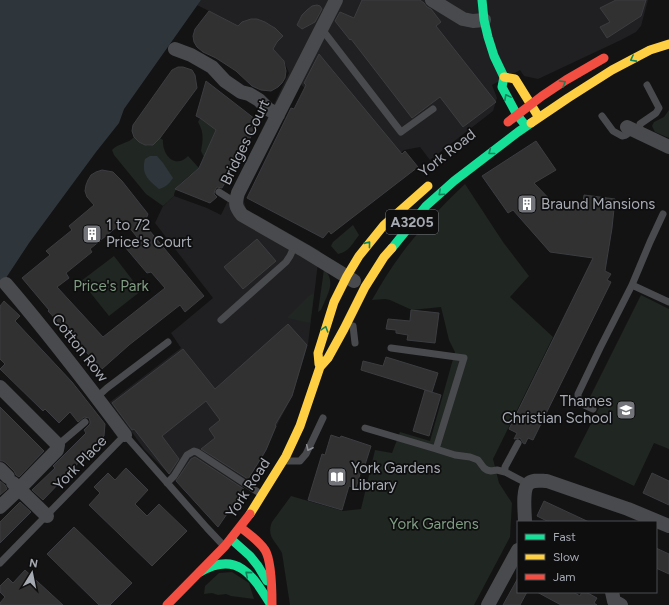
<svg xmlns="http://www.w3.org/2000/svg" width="669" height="605" font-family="Figtree,sans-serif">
<rect width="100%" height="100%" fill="#131314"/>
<path fill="#202022" d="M201,0H648L641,26L636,32L621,40L538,79L524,76L520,70L492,85L497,98L493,111L430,160L420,147L404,150L376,172L300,83L243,198L246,209L320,251L318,263L308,344L292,397L279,421L264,455L218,527L175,480L144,449L110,402L181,348L171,333L213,298L155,223L163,206L174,196L207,208L221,215L289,73L284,61L273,49L268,48L246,30L197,5Z"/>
<path fill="#202621" d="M669,110V138L655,132L652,126L654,122L664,117Z
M200,118L216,130L204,157L201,151C203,140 204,132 198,122Z
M134,137C139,142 145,147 152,145C155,144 158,140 160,138L163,140C162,150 170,166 183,160C185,159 187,157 188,156L199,168C192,174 174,186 174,196L163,206L146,194L114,155L112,150C118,143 128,144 134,137Z
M465,184L503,242L529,276L510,297L553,337L493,459L499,483L512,503L510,537L474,605H290L282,553C276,541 266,537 272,522L291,496L343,511L361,509L375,450L392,453L400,432L430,441L455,352L449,340L441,307L412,310L390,300L385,299L372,300C387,273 406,245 428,222C439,209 452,196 465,184Z
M353,225L359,235C353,243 349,252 338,254L331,246L333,242Z
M114,256L141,291L109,316L81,281Z
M324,269C337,282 327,295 321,310L318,312Z
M314,293L310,323L287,318L309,296Z
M641,295L669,309V449L654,443L634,486L574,457L600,406L588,401Z
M232,572L249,583L254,599L231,596L226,594L218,595L212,593L204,594L205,586L219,573Z"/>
<path fill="#2f363b" d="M0,0H201L124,109L119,123L96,152L29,243L0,287Z
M150,156H157L163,163L173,178C169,184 166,187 159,189C148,180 141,174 145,159Z"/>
<path fill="#313132" stroke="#3c3d40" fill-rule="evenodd" d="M362,0H420L424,3L427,7L431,9L441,22L436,26L496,102L463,127L440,97L412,118L351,39L350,40L335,21L340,12L354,18Z
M616,0H646L641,16L607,38L600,27L610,22L600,8Z
M317,5L320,6L322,9L315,22L302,29L297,25L302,15L307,10L312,6Z
M209,11L238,26L242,22L251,19H257L265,22L273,27L275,28L283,36L277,42L273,49L284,61L286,71L285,78L282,83L278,87L271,91L261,90L252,86L236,71L216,58L203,52L197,47L194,42L193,36L195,29Z
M319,54L402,154L405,151L418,167L331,234L329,231L323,238L247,198L291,108L294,109L306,85L304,83Z
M178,67H183L192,70L195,75L197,88L160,138L153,145H145L139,142L134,137L132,131L133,125L172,70Z
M206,81L255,119L258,124L222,188L217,187L215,190L214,194L217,197L210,203L175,189L199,168L216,130L200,118L196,116Z
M536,141L556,170L534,183L557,207L582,210L584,195L615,199L612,228L605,271L611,274L607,280L611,282L533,440L528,438L525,444L523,443L522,441L520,438L514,439L517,433L509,429L593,258L550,252L513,210L508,213L482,176Z
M102,170L113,172L122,181L148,214L144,224L204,296L185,312L180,305L129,345L102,369L48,311L49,310L22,278L50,255L46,251L72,230L69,226L94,205L87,197L85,191L86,185L88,180L91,175L96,172ZM124,221L137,237L125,247L147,273L151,272L165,288L103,337L57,287L69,278L66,273L92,252L90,249Z
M257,239L276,261L243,289L224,267Z
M4,301L20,316L15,321L72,382L105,424L104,436L43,500L32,490L55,468L53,466L86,433L84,430L90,424V421L89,418L84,417L78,422L70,412L59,423L45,409L43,411L0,369L5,364L0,359V306Z
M411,310L439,313L435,343L407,340L408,335L396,333V330L386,329L388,319L410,321Z
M288,324L307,345L292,396L275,425L276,426L266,450L248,479L201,449L215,438L209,429L220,420L206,401L162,436L179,459L169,474L134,429L132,430L112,403L183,349L215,389Z
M386,357L438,373L432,392L361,370L363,361L383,366Z
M425,390L441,395L429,436L413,431Z
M0,407L44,451L19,477L16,475L14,471L6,463L3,461H0Z
M331,435L340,438L341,436L371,446L364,468L362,467L356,488L349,486L342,510L308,500L322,454L325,455Z
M195,457L244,489L218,527L176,481L191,459Z
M126,468L148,490L135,504L147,516L159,504L187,531L152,566L89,505L100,493L94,487L108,473L115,480Z
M652,473L669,481V505L643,493Z
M0,481L5,485L7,489L0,495Z
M544,501L589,522H549L537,516Z
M20,502L31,512L0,543V522Z
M74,527L132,583L110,605H99L47,554Z
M656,548L669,554V574L656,568Z
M25,570L63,605H0V603L5,597L0,592V586L8,578L13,583Z
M518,578V592H527L520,605H503Z
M537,592H573L580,596L582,592H586L597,598L594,603L597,605H561Z"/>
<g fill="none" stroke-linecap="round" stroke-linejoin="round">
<path stroke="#494a4d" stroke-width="7" d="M321,28L401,132L433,109
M602,116L613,131L622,136L626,135L633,130
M639,133L640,124L656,113L659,108L647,85
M219,192L230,199L236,200
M632,285L669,302
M221,320L286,262L290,256L295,245
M353,326L355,343
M391,348L464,358L436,449L455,455L470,457L478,460L484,468L487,470L491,471L497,470L505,472L528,484
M97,397L107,388L168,342
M593,409L578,402V394L600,348L632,285L650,242L663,214
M365,428L436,449
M58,445L85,422
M287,461H300L306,454L323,418
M505,472V467L518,443
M167,483L174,476L187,455L194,451L197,452L261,494
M0,563L125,435L207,528L223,545"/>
<path stroke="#494a4d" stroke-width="14" d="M336,0L238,193C235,204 235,206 242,215L305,251L354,281
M432,0L463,19L473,21L484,20
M175,49L191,55L212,67L225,81L241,92L249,94L259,100L268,109L278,115
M627,127L669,147
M6,284C48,333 87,384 125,435
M0,387L58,445L57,450L19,489L0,507
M0,469L8,477
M13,483L47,516
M525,522C525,513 522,491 528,484C533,479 541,481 547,481L628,509L669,526
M612,592L614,601L621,605
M488,605L518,550"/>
<path stroke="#16e098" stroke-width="9" d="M482,0L484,20L488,37L494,56L504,77L502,87L517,115L526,126
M392,248L426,206L454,181L518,132L531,123
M231,539L250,556L258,566L267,581
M200,572C238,550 253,576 271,605"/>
<path stroke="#ffcf43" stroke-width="9" d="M504,77L515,79L538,116
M531,123L568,98L612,70L650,50L669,44
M319,364L318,353L334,302L347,276L359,256L384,225L428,186
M250,514L286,456L300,426L320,367L328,358L344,329L365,287L384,257L392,248"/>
<path stroke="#f24e42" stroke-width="9" d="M508,122L542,96L566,80L604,58
M240,527C249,534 259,541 265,550C272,561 272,591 272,605
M167,605L225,546L250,514"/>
</g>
<defs><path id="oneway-chevron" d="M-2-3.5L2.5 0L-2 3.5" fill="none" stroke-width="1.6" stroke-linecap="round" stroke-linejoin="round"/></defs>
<g stroke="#12825a">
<use href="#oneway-chevron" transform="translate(633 59) rotate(152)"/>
<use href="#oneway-chevron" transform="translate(563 83) rotate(-31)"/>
<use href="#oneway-chevron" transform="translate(507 97) rotate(-118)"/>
<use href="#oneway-chevron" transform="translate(491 152) rotate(142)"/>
<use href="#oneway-chevron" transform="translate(441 193) rotate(138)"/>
<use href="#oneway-chevron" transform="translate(368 244) rotate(-51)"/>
<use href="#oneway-chevron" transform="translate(325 329) rotate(-73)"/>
<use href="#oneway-chevron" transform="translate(248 574) rotate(-140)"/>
</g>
<use stroke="#8a8d94" href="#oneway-chevron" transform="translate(309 448) rotate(115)"/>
<defs>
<symbol id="building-square" viewBox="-11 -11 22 22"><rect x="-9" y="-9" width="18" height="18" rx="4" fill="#73757b" stroke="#0e0e0f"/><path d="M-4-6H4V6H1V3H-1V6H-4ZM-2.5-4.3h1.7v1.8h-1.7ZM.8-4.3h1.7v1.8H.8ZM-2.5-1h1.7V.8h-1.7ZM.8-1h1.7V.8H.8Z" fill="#fff"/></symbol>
<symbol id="school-square" viewBox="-11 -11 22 22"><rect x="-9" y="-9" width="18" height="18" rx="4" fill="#73757b" stroke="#0e0e0f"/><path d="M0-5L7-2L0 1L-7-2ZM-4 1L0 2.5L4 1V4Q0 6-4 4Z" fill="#fff"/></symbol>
<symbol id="library-square" viewBox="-11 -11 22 22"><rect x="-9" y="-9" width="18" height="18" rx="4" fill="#73757b" stroke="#0e0e0f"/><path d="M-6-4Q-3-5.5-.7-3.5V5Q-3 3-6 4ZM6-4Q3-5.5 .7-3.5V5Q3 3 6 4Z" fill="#fff"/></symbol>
</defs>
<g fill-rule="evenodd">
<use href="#building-square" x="516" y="193" width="22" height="22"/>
<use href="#building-square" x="81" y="223" width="22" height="22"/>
<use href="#school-square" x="615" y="399" width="22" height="22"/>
<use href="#library-square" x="326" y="466" width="22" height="22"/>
</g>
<g text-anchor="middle" stroke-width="3.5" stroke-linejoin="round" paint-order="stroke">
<rect fill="#0e0e0f" stroke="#787b82" stroke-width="1" x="386" y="210" width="52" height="24" rx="3"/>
<g font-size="14" font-weight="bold" fill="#a6aab3">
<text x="412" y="227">A3205</text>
</g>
<g font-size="15" fill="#a6aab3" stroke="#0e0e0f">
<text transform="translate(245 142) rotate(-64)" y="5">Bridges Court</text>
<text transform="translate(447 153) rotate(-38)" y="5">York Road</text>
<text transform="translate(80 348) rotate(52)" y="5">Cotton Row</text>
<text transform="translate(80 463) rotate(-46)" y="5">York Place</text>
<text transform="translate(248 488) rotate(-57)" y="5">York Road</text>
</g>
<g font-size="15" fill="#a6aab3" stroke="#0e0e0f" text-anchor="start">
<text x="541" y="209">Braund Mansions</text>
<text x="106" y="230">1 to 72<tspan x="106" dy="17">Price's Court</tspan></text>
<text x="612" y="406" text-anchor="end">Thames<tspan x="612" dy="17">Christian School</tspan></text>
<text x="351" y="473">York Gardens<tspan x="351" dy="17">Library</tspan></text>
</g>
<g font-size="15" fill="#7f9c82" stroke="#0e0e0f">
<text x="111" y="291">Price's Park</text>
<text x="434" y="529">York Gardens</text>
</g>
</g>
<rect x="517" y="521" width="140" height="72" fill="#0e0e0f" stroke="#4b4c51"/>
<rect x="525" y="534" width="20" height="6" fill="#16e098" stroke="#4b4c51"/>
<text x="553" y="541" font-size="12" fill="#a6aab3">Fast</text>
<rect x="525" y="554" width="20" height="6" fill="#ffcf43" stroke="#4b4c51"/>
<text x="553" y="561" font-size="12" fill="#a6aab3">Slow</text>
<rect x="525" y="574" width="20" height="6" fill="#f24e42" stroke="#4b4c51"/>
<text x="553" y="581" font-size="12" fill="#a6aab3">Jam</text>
<g transform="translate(32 573) rotate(10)" stroke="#0e0e0f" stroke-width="3" paint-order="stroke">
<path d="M0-3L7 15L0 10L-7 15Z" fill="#a6aab3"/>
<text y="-6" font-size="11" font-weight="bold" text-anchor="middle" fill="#a6aab3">N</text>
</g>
</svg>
